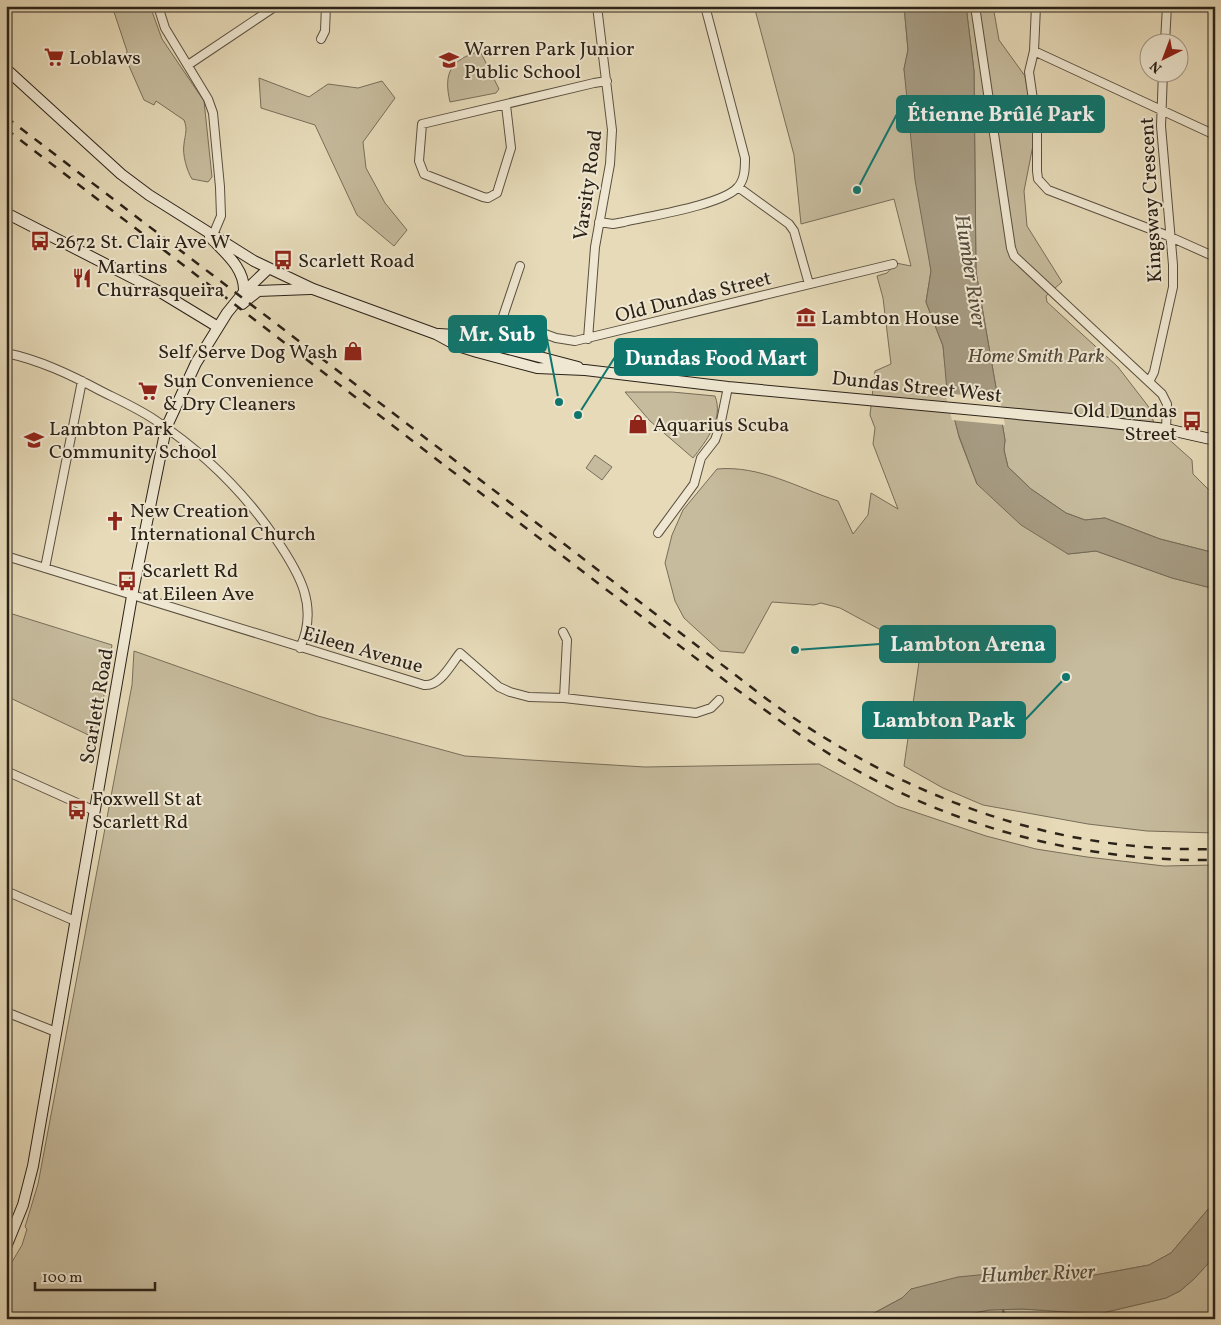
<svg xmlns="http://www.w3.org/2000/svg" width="1221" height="1325" font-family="Vollkorn,serif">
<rect width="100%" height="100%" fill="#e6dab8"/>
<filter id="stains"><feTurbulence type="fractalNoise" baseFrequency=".004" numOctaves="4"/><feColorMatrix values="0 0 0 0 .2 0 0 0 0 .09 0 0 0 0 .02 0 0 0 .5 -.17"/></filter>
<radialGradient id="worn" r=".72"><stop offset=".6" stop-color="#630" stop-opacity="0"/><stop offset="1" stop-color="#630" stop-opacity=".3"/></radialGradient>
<path fill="#c6bb9d" stroke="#786e5a" d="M112,6H150L162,39L204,101L212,177L208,182L192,179C187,171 182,154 184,144C185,134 188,130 184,120L156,101L154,105L144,100L126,59L127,51Z
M754,6H904L908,50L904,69L931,271L926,302L943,346L948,391L959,437L977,484L1068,554L1096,551L1172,578L1215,589V833L1147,831L1088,824L983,805L943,788L904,766L919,662L907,644L840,608L821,603L814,605L772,602L744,653L720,651L684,618L675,601L665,563L672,535L683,510L717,469C760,465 798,488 838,501L853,534L868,515L871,493L898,509L873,444L875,428L870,415L875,371L891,364L883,298L877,276L887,273L896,263L911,266L894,199L801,224L794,155Z
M966,6H993L999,40L1025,76L1031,111L1034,140L1024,191L1027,226L1062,282L1046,296L1047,302L1118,367L1148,406L1154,423L1164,435L1192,460L1193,474L1215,496V553L1160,539L1105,518L1085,520L1066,513L1031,489L1008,467L1004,450L1005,440L976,272L974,71Z
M480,51L499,89L496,93L450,102C443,72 451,60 480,51Z
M259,78L309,97L328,84L358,88L382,81L395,98L363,142L366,168L385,203L407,230L394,246L357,215L315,125L261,108Z
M625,392H672L715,396C724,419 706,441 693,458L650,421Z
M595,455L612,467L602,480L586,468Z
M6,612L112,645L97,739L6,696Z
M134,651L318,716L465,756L645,767L819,764L897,806L986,836L1036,849L1087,857L1164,866L1215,865V1201L1171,1253L1149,1265L1063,1281L1029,1276L911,1289L902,1298L863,1319H6V1272L22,1245L27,1229L25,1227L38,1184L132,685Z
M1215,1256V1319H944L989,1310L1023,1309L1098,1314L1166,1298L1180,1291L1194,1279Z"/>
<path fill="#a69b82" stroke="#756b58" d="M904,6H966L974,71L976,272L1005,440L1004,450L1008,467L1031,489L1066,513L1085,520L1105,518L1160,539L1215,553V589L1172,578L1096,551L1068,554L1021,525L977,484L959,436L947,391L943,346L926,302L931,271L915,180L904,69L908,50Z
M1215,1201V1256L1194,1279L1180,1291L1166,1298L1098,1314L1023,1309L989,1310L944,1319H863L902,1298L911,1289L958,1277L999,1273L1063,1281L1149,1265L1171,1253Z"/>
<path fill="#e6dab8" d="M945,393L1000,399L1005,425L952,420Z"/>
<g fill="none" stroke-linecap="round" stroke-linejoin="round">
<path stroke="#756b58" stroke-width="2.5" d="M1003,1310L1005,1319"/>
<defs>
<path id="street" d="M158,6L165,28L208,99L213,113L220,187L221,216L213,235
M975,6L1011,248L1014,256L1162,394L1167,404L1166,429
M1036,6L1034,51L1029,72L1037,127V171L1038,179L1048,190L1166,235L1215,257
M321,39L325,31L326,6
M1165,42L1167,6
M1034,51L1215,135
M188,65L276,6
M506,105L511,148L497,193L488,198L483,197L424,174L419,161L422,124L594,83L607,81
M738,187L789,224L794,231L809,284
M599,222L613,224L624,222C649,216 723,205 738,187C745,179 745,168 745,158L705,6
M502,318L556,338L575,341L893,264
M588,339L595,247L610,164L612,130L597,6
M492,349L520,266
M6,353C40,360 71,375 101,391C119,400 139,409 155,420C203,452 244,492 276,539C300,574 319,607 300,648
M1149,382L1154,372L1173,287V265L1161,126L1163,72
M658,533L694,484L701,458L715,440L720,426L728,387
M6,556L424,685C440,687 451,664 460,653L499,687L510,692L529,697L564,698L696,713L711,708L719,700
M45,568L82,381
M563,632L567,640L564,698
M6,771L95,811
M6,891L75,921
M6,1012L56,1032"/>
<path id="secondary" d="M6,69L121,174L149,195L254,261L313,289L436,334L458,346L477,352L537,368L585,370L728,387L1103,422L1166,429L1215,440
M6,213L162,293L218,327
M210,237C225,253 245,268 244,292
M242,304L258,291L310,289
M439,334L455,335L578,367
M6,1247L23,1205L33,1166L132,596L166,428L196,363L227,313L244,292L268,269"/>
</defs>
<use href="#street" stroke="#5a5040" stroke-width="10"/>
<use href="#secondary" stroke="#2b2218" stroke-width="12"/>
<use href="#street" stroke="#efe7d1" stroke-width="8"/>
<use href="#secondary" stroke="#efe7d1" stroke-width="10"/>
<path stroke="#2b2218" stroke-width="2.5" stroke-dasharray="9 9" stroke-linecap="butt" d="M6,117L768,700C900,795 1050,853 1215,849
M6,129L736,689C776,718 815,747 858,771C966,831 1091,862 1215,860"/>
</g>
<defs>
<symbol id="supermarket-bare" viewBox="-9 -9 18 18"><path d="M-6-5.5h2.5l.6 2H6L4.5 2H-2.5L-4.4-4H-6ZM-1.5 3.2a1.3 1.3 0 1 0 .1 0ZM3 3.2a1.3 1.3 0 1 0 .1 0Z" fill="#8f2418" stroke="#efe7d1" stroke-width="2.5" paint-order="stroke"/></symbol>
<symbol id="school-bare" viewBox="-9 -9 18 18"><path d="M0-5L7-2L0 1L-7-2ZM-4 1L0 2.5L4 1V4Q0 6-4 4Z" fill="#8f2418" stroke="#efe7d1" stroke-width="2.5" paint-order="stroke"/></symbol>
<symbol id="bus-bare" viewBox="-9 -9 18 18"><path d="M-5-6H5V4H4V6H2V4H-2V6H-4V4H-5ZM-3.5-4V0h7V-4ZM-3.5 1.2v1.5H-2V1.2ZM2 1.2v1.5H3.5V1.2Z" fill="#8f2418" stroke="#efe7d1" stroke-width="2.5" paint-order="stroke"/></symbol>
<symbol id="restaurant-bare" viewBox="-9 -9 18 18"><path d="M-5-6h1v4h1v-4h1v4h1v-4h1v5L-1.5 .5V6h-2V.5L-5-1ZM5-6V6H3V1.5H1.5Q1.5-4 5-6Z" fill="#8f2418" stroke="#efe7d1" stroke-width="2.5" paint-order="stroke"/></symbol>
<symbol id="museum-bare" viewBox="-9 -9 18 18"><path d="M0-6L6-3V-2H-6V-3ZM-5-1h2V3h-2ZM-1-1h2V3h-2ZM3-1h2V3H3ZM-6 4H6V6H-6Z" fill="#8f2418" stroke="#efe7d1" stroke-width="2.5" paint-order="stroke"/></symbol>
<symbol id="shop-bare" viewBox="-9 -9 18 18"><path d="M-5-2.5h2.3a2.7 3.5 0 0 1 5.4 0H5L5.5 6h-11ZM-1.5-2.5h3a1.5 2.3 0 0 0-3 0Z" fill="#8f2418" stroke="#efe7d1" stroke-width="2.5" paint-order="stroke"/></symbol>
<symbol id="church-bare" viewBox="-9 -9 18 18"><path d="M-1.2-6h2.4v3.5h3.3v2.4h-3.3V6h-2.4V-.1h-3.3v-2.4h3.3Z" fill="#8f2418" stroke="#efe7d1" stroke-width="2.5" paint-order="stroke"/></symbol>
</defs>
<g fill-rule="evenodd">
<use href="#supermarket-bare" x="40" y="43" width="28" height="28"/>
<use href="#school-bare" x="435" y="46" width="28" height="28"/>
<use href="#bus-bare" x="26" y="227" width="28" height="28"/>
<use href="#bus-bare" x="269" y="246" width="28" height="28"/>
<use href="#restaurant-bare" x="68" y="264" width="28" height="28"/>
<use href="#museum-bare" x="792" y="303" width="28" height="28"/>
<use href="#shop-bare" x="339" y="337" width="28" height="28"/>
<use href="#supermarket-bare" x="134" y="377" width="28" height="28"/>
<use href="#bus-bare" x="1178" y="407" width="28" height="28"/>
<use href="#shop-bare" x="624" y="410" width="28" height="28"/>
<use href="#school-bare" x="20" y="426" width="28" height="28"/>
<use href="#church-bare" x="101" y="507" width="28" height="28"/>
<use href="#bus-bare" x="113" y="567" width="28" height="28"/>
<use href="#bus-bare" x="63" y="796" width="28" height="28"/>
</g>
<g text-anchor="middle" stroke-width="4" stroke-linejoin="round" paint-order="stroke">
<g font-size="20" fill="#2b2218" stroke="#efe7d1" text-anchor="start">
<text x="464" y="55">Warren Park Junior<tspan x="464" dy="23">Public School</tspan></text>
<text x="69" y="64">Loblaws</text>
<text x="55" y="248">2672 St. Clair Ave W</text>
<text x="298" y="267">Scarlett Road</text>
<text x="97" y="273">Martins<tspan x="97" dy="23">Churrasqueira</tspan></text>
<text x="821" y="324">Lambton House</text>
<text x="338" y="358" text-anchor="end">Self Serve Dog Wash</text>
<text x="163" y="387">Sun Convenience<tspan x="163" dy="23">&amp; Dry Cleaners</tspan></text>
<text x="1177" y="417" text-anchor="end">Old Dundas<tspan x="1177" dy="23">Street</tspan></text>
<text x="653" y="431">Aquarius Scuba</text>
<text x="49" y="435">Lambton Park<tspan x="49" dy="23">Community School</tspan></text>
<text x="130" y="517">New Creation<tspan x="130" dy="23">International Church</tspan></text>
<text x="142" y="577">Scarlett Rd<tspan x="142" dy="23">at Eileen Ave</tspan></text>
<text x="92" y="805">Foxwell St at<tspan x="92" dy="23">Scarlett Rd</tspan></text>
</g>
<g font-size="20" fill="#2b2218" stroke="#efe7d1">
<text transform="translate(587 185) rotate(-82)" y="7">Varsity Road</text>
<text transform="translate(1150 200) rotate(-93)" y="7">Kingsway Crescent</text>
<text transform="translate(693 296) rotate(-14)" y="7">Old Dundas Street</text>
<text transform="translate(917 386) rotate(6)" y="7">Dundas Street West</text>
<text transform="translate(363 649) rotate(16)" y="7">Eileen Avenue</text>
<text transform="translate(96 706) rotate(-80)" y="7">Scarlett Road</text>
</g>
<g font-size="20" font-style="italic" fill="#524839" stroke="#efe7d1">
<text x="1036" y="362">Home Smith Park</text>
</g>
<g font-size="21" font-style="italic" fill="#564c3d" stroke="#efe7d1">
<text transform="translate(971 271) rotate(81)" y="7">Humber River</text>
<text transform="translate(1038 1273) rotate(-2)" y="7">Humber River</text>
</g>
</g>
<path fill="none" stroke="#0f766e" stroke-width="2" d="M857 190L897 114M559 402L546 334M578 415L615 357M795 650L880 644M1066 677L1025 720"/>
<g fill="#0f766e" stroke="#efe7d1" stroke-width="2">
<circle cx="857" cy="190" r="5"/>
<circle cx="559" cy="402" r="5"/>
<circle cx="578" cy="415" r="5"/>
<circle cx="795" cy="650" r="5"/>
<circle cx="1066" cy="677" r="5"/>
</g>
<g fill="#0f766e" stroke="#0f766e" stroke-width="2">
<rect x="897" y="96" width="207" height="36" rx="5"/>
<rect x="449" y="316" width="97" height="36" rx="5"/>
<rect x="615" y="339" width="202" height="36" rx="5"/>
<rect x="880" y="626" width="175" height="36" rx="5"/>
<rect x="863" y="702" width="162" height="36" rx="5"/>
</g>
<g font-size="21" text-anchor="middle" font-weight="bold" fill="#fff">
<text x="1001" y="121">Étienne Brûlé Park</text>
<text x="497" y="341">Mr. Sub</text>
<text x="716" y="365">Dundas Food Mart</text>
<text x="968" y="651">Lambton Arena</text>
<text x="944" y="727">Lambton Park</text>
</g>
<rect width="1221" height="1325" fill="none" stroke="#e6dab8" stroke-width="25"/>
<rect x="8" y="8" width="1206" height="1310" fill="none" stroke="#2b2218" stroke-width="2.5"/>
<rect x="12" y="12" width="1196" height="1300" fill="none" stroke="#2b2218"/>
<g transform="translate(1164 58) rotate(222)"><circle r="24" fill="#efe7d1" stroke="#a19887"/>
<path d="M0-4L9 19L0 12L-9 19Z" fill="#8f2418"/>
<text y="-8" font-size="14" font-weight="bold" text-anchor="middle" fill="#2b2218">N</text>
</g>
<path d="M35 1282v8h120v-8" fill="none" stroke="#2b2218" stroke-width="2.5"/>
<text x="42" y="1282" font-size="15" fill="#2b2218" stroke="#efe7d1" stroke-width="4" paint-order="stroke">100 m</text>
<rect width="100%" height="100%" filter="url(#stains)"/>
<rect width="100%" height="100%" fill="url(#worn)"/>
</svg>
